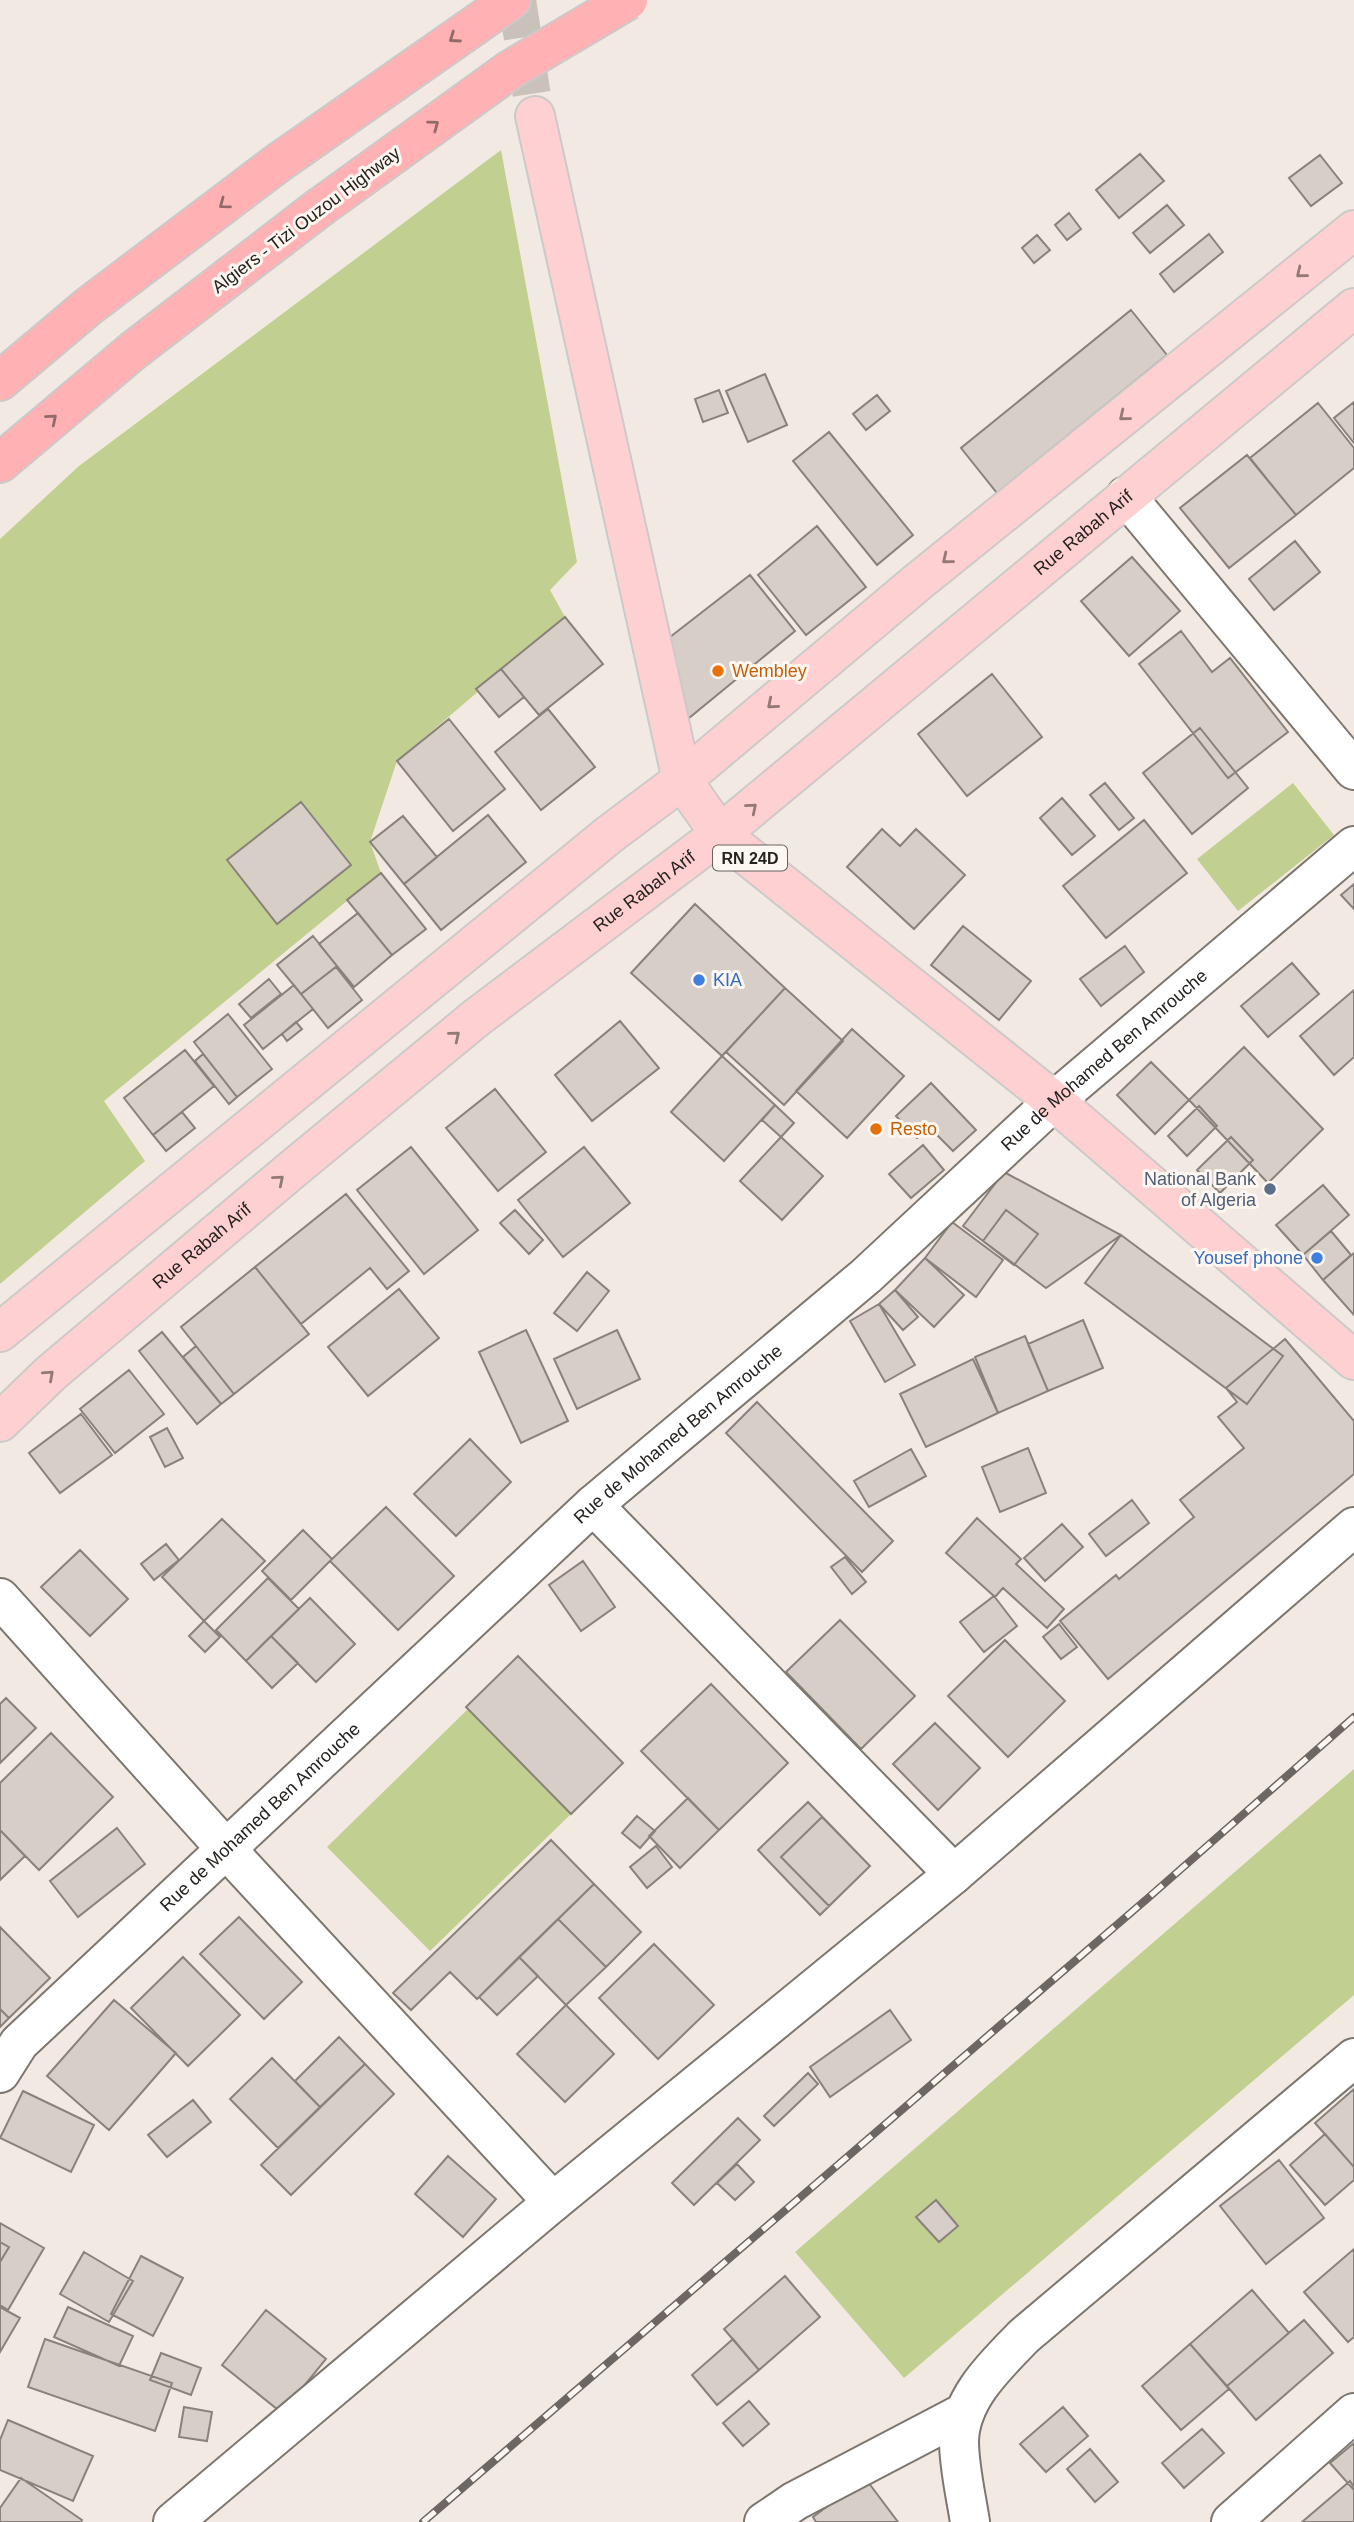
<svg xmlns="http://www.w3.org/2000/svg" width="1354" height="2522" font-family="Helvetica,sans-serif">
<rect width="100%" height="100%" fill="#f2eae2"/>
<path fill="#c1cf90" d="M501,150L577,562L550,590L565,617L397,761L370,842L381,873L104,1101L145,1161L0,1284V539L79,466Z
M1293,783L1334,835L1238,911L1197,859Z
M468,1709L571,1814L430,1951L327,1847Z
M1354,1769V1995L904,2378L795,2252Z"/>
<path fill="#d6cec7" stroke="#89827b" stroke-width="2" d="M1140,154L1164,181L1119,218L1096,190Z
M1320,155L1342,183L1311,206L1289,178Z
M1167,205L1184,225L1150,253L1133,233Z
M1069,213L1081,229L1067,240L1055,225Z
M1209,234L1223,252L1174,292L1160,274Z
M1037,235L1050,250L1034,263L1022,248Z
M1131,310L1167,355L997,493L961,448Z
M765,374L787,425L748,442L726,391Z
M719,390L728,413L703,422L695,399Z
M877,395L890,411L866,430L853,414Z
M1354,402V443L1334,418Z
M1318,403L1354,448V468L1296,515L1250,458Z
M829,432L913,535L877,565L793,461Z
M1247,455L1296,515L1229,568L1180,508Z
M817,526L866,587L806,635L758,575Z
M1295,541L1320,572L1274,610L1249,579Z
M1132,557L1180,611L1129,656L1081,601Z
M750,575L795,631L689,718L661,644Z
M565,617L603,664L539,715L501,669Z
M1181,631L1212,672L1230,658L1288,732L1228,778L1139,664Z
M501,669L524,697L499,717L476,689Z
M992,674L1042,737L967,796L918,734Z
M548,709L595,767L541,810L495,752Z
M449,719L505,789L453,831L397,761Z
M1200,728L1248,788L1192,834L1143,773Z
M1105,783L1134,818L1119,830L1090,795Z
M1062,798L1095,836L1072,855L1040,818Z
M301,802L351,865L277,924L227,860Z
M488,815L526,862L441,930L404,884Z
M403,816L437,857L404,884L370,842Z
M1144,820L1187,873L1106,938L1063,886Z
M882,829L900,846L916,829L965,875L914,929L847,867Z
M381,873L426,929L392,955L347,900Z
M1354,884V909L1341,895Z
M695,904L785,988L722,1056L631,973Z
M358,913L392,955L354,987L319,944Z
M963,926L1031,981L999,1020L931,965Z
M313,936L337,966L301,994L277,965Z
M1125,946L1144,972L1101,1006L1080,979Z
M1292,963L1319,994L1268,1037L1241,1006Z
M336,967L362,1000L328,1028L301,994Z
M269,979L281,994L251,1018L239,1004Z
M294,985L313,1009L263,1049L244,1025Z
M785,988L843,1041L784,1105L726,1052Z
M1354,990V1057L1334,1075L1300,1036Z
M228,1014L272,1069L237,1097L194,1042Z
M620,1021L659,1068L592,1121L555,1075Z
M296,1022L302,1029L287,1041L282,1034Z
M852,1029L904,1076L847,1138L796,1091Z
M1244,1047L1323,1129L1268,1183L1189,1100Z
M185,1050L214,1086L153,1135L124,1098Z
M203,1054L237,1097L229,1104L195,1061Z
M722,1056L775,1105L724,1161L671,1112Z
M1151,1062L1189,1100L1155,1134L1117,1095Z
M931,1083L976,1130L953,1151L929,1127L917,1138L896,1116Z
M495,1089L546,1152L498,1191L446,1128Z
M775,1105L794,1123L781,1137L762,1120Z
M1199,1106L1217,1126L1187,1156L1168,1136Z
M182,1112L195,1128L166,1151L153,1135Z
M781,1137L823,1176L782,1220L740,1181Z
M1231,1137L1253,1160L1220,1193L1197,1170Z
M923,1145L944,1170L911,1198L889,1174Z
M411,1147L478,1230L424,1274L357,1190Z
M584,1147L630,1203L563,1257L518,1200Z
M1004,1172L1121,1235L1046,1288L963,1226Z
M1323,1185L1349,1215L1303,1255L1276,1225Z
M346,1194L409,1271L387,1289L370,1268L301,1324L255,1267Z
M515,1210L543,1240L529,1254L500,1223Z
M1006,1210L1038,1234L1014,1265L983,1241Z
M952,1222L1003,1260L976,1297L925,1258Z
M1331,1231L1351,1255L1323,1280L1303,1255Z
M1121,1235L1283,1356L1247,1404L1085,1283Z
M1354,1253V1315L1323,1280Z
M925,1258L964,1295L934,1327L895,1290Z
M255,1267L309,1334L234,1394L181,1327Z
M587,1272L609,1291L577,1331L554,1313Z
M399,1289L439,1338L368,1396L328,1347Z
M895,1290L918,1317L903,1330L879,1304Z
M879,1304L915,1365L885,1382L850,1321Z
M1083,1320L1103,1368L1048,1391L1028,1344Z
M526,1330L568,1421L521,1443L479,1352Z
M617,1330L640,1379L577,1409L554,1359Z
M162,1332L221,1404L197,1424L139,1351Z
M1025,1336L1048,1391L998,1413L975,1357Z
M1285,1339L1354,1421V1474L1108,1679L1060,1621L1116,1575L1119,1579L1194,1517L1180,1500L1244,1448L1218,1417L1237,1402L1226,1388Z
M196,1346L234,1394L221,1404L183,1357Z
M973,1359L998,1413L926,1447L900,1394Z
M129,1370L164,1414L115,1453L80,1409Z
M757,1402L893,1541L862,1572L726,1433Z
M81,1414L112,1455L60,1493L29,1453Z
M167,1428L183,1458L165,1467L150,1437Z
M470,1439L511,1482L456,1536L414,1494Z
M1028,1448L1046,1493L1000,1512L982,1467Z
M911,1449L926,1476L869,1507L854,1481Z
M1132,1500L1149,1523L1106,1556L1089,1534Z
M386,1507L454,1576L398,1630L330,1561Z
M977,1518L1021,1559L1016,1564L1064,1609L1047,1628L1003,1588L995,1597L946,1553Z
M222,1519L265,1561L204,1621L162,1577Z
M1062,1524L1083,1547L1045,1581L1024,1558Z
M303,1530L332,1559L291,1600L262,1571Z
M166,1544L179,1560L154,1580L141,1564Z
M80,1550L128,1599L90,1636L41,1587Z
M845,1557L866,1582L852,1594L831,1567Z
M583,1561L615,1607L581,1631L549,1585Z
M268,1578L299,1609L246,1661L216,1630Z
M994,1596L1017,1626L984,1652L960,1622Z
M310,1598L355,1644L316,1682L271,1636Z
M840,1620L915,1696L861,1749L786,1672Z
M204,1621L220,1637L205,1652L189,1636Z
M1059,1624L1077,1647L1061,1659L1043,1637Z
M271,1636L298,1663L272,1688L246,1661Z
M1005,1640L1065,1701L1008,1757L948,1696Z
M518,1656L623,1763L571,1814L466,1707Z
M711,1684L788,1763L719,1830L641,1751Z
M6,1698L36,1728L0,1763V1704Z
M935,1723L980,1768L938,1810L893,1764Z
M51,1733L113,1797L39,1870L0,1830V1783Z
M688,1798L719,1830L680,1868L649,1836Z
M808,1802L870,1866L820,1915L758,1850Z
M637,1816L655,1831L640,1848L622,1833Z
M822,1817L870,1866L829,1906L781,1857Z
M117,1828L145,1864L78,1917L50,1881Z
M0,1830L25,1856L0,1880Z
M551,1840L594,1884L477,1999L450,1972L411,2010L393,1993Z
M656,1846L672,1867L647,1888L630,1867Z
M594,1884L641,1932L606,1967L558,1919Z
M239,1917L302,1982L264,2019L200,1954Z
M558,1919L606,1967L566,2005L519,1957Z
M0,1927L50,1978L9,2018L0,2009Z
M654,1944L714,2005L658,2059L599,1998Z
M183,1957L240,2015L188,2066L131,2008Z
M519,1957L538,1976L497,2015L479,1997Z
M114,2000L176,2053L109,2130L47,2076Z
M566,2005L614,2054L565,2102L517,2054Z
M0,2009L9,2018L0,2027Z
M890,2010L911,2040L830,2097L810,2067Z
M339,2037L365,2064L320,2107L295,2081Z
M272,2058L320,2107L278,2148L230,2099Z
M365,2064L394,2094L291,2195L261,2165Z
M808,2073L818,2084L774,2126L764,2116Z
M1354,2089V2167L1315,2123Z
M23,2091L94,2125L71,2172L0,2138Z
M193,2100L211,2122L167,2157L148,2135Z
M738,2118L760,2140L694,2205L672,2183Z
M1325,2134L1354,2167V2180L1325,2205L1290,2165Z
M448,2156L496,2199L463,2237L415,2194Z
M1279,2160L1324,2218L1266,2264L1220,2206Z
M737,2164L754,2182L735,2200L717,2183Z
M936,2200L958,2226L939,2242L916,2217Z
M0,2223L44,2248L8,2310L0,2305Z
M0,2242L9,2247L0,2262Z
M1354,2249V2337L1348,2342L1304,2292Z
M84,2252L133,2281L109,2322L60,2294Z
M141,2256L183,2278L153,2336L111,2314Z
M785,2276L820,2317L759,2370L724,2329Z
M1252,2290L1289,2333L1227,2386L1190,2344Z
M0,2307L20,2318L0,2352Z
M68,2307L133,2336L119,2366L54,2337Z
M266,2310L326,2359L282,2413L222,2365Z
M1304,2320L1333,2353L1256,2420L1227,2386Z
M45,2339L172,2383L155,2431L28,2387Z
M733,2339L759,2370L717,2405L692,2375Z
M1190,2344L1229,2389L1181,2430L1142,2386Z
M161,2353L201,2368L191,2395L150,2380Z
M749,2401L769,2424L743,2446L723,2423Z
M184,2407L212,2412L207,2441L179,2437Z
M1063,2407L1088,2436L1046,2472L1020,2444Z
M8,2420L93,2456L73,2501L0,2470V2440Z
M1202,2429L1224,2453L1184,2488L1162,2463Z
M1354,2443V2490L1330,2463Z
M1090,2449L1118,2482L1095,2502L1067,2469Z
M21,2478L82,2520L81,2522H0V2508Z
M865,2478L898,2522H816L813,2517Z
M1350,2481L1354,2487V2522H1302Z"/>
<g fill="none" stroke-linecap="round" stroke-linejoin="round">
<path stroke="#c9c2bb" stroke-width="38" stroke-dasharray="38 19" stroke-linecap="butt" d="M517,0L535,116"/>
<defs>
<g id="minor">
<path d="M1126,496L1354,770"/>
<path d="M593,1505L954,1874"/>
<path d="M0,1598L227,1850L553,2202L954,1874L1354,1527"/>
<path id="s1" d="M0,2073L19,2043L593,1505L866,1276L1054,1101L1354,846"/>
<path d="M173,2522L553,2202"/>
<path d="M764,2522L795,2501L965,2412"/>
<path d="M970,2522C966,2496 959,2467 959,2441C960,2398 996,2365 1024,2336L1354,2058"/>
<path d="M1231,2522L1354,2413"/>
</g>
<g id="major">
<path d="M535,116L682,780L720,834L1054,1101L1354,1360"/>
<path d="M0,1332L610,834L682,780L919,581L1354,230"/>
<path id="s2" d="M0,1422L51,1373L294,1168L476,1018L720,834L1354,308"/>
</g>
<path id="highway" d="M0,381L89,306L278,163L511,0
M0,463L134,350L319,208"/>
</defs>
<use href="#minor" stroke="#7d766f" stroke-width="42"/>
<use href="#major" stroke="#cbcac9" stroke-width="42"/>
<use href="#highway" stroke="#cbcac9" stroke-width="42"/>
<use href="#minor" stroke="#fff" stroke-width="38"/>
<use href="#major" stroke="#ffd0d1" stroke-width="38"/>
<use href="#highway" stroke="#ffb1b3" stroke-width="38"/>
<defs>
<path id="rail" d="M423,2522L1148,1898L1354,1717"/>
</defs>
<use href="#rail" stroke="#6c6763" stroke-width="8"/>
<use href="#rail" stroke="#fef7f1" stroke-width="5" stroke-dasharray="16" stroke-linecap="butt"/>
<defs>
<path id="highway-bridge" d="M319,208L510,70L628,0"/>
</defs>
<use href="#highway-bridge" stroke="#cbcac9" stroke-width="42" stroke-linecap="butt"/>
<use href="#highway-bridge" stroke="#ffb1b3" stroke-width="38"/>
</g>
<defs><path id="oneway-chevron" d="M-2-3.5L2.5 0L-2 3.5" fill="none" stroke-width="1.6" stroke-linecap="round" stroke-linejoin="round" transform="scale(1.75)"/></defs>
<g stroke="#926a69">
<use href="#oneway-chevron" transform="translate(454 38) rotate(145)"/>
<use href="#oneway-chevron" transform="translate(434 125) rotate(-36)"/>
<use href="#oneway-chevron" transform="translate(224 204) rotate(143)"/>
<use href="#oneway-chevron" transform="translate(52 419) rotate(-40)"/>
</g>
<g stroke="#927978">
<use href="#oneway-chevron" transform="translate(1301 273) rotate(141)"/>
<use href="#oneway-chevron" transform="translate(1124 416) rotate(141)"/>
<use href="#oneway-chevron" transform="translate(947 559) rotate(141)"/>
<use href="#oneway-chevron" transform="translate(772 704) rotate(140)"/>
<use href="#oneway-chevron" transform="translate(752 808) rotate(-40)"/>
<use href="#oneway-chevron" transform="translate(455 1036) rotate(-39)"/>
<use href="#oneway-chevron" transform="translate(279 1180) rotate(-40)"/>
<use href="#oneway-chevron" transform="translate(49 1375) rotate(-42)"/>
</g>
<g fill="#e8710a" stroke="#fef7f1" stroke-width="2.5">
<circle cx="718" cy="671" r="7"/>
<circle cx="876" cy="1129" r="7"/>
</g>
<g fill="#3f7fe0" stroke="#fef7f1" stroke-width="2.5">
<circle cx="699" cy="980" r="7"/>
<circle cx="1317" cy="1258" r="7"/>
</g>
<circle fill="#5c6f8a" stroke="#fef7f1" stroke-width="2.5" cx="1270" cy="1189" r="7"/>
<g text-anchor="middle" stroke-width="6" stroke-linejoin="round" paint-order="stroke">
<rect fill="#fef7f1" stroke="#66625e" stroke-width="2" x="713" y="845.5" width="74" height="25" rx="5"/>
<g font-size="16" font-weight="bold" fill="#25221f">
<text x="750" y="864">RN 24D</text>
</g>
<g font-size="18" fill="#25221f" stroke="#fef7f1">
<text transform="translate(306 220) rotate(-37)" y="6">Algiers - Tizi Ouzou Highway</text>
<text dy="6" stroke="none"><textPath href="#s2" startOffset="1402">Rue Rabah Arif</textPath></text>
<text dy="6" stroke="none"><textPath href="#s2" startOffset="835">Rue Rabah Arif</textPath></text>
<text dy="6" stroke="none"><textPath href="#s1" startOffset="1500">Rue de Mohamed Ben Amrouche</textPath></text>
<text dy="6" stroke="none"><textPath href="#s2" startOffset="268">Rue Rabah Arif</textPath></text>
<text dy="6" stroke="none"><textPath href="#s1" startOffset="933">Rue de Mohamed Ben Amrouche</textPath></text>
<text dy="6" stroke="none"><textPath href="#s1" startOffset="366">Rue de Mohamed Ben Amrouche</textPath></text>
</g>
<g font-size="18" fill="#c56008" stroke="#fef7f1" text-anchor="start">
<text x="732" y="677">Wembley</text>
<text x="890" y="1135">Resto</text>
</g>
<g font-size="18" fill="#366cbe" stroke="#fef7f1" text-anchor="start">
<text x="713" y="986">KIA</text>
<text x="1303" y="1264" text-anchor="end">Yousef phone</text>
</g>
<g font-size="18" fill="#4e5e75" stroke="#fef7f1" text-anchor="end">
<text x="1256" y="1185">National Bank<tspan x="1256" dy="21">of Algeria</tspan></text>
</g>
</g>
</svg>
